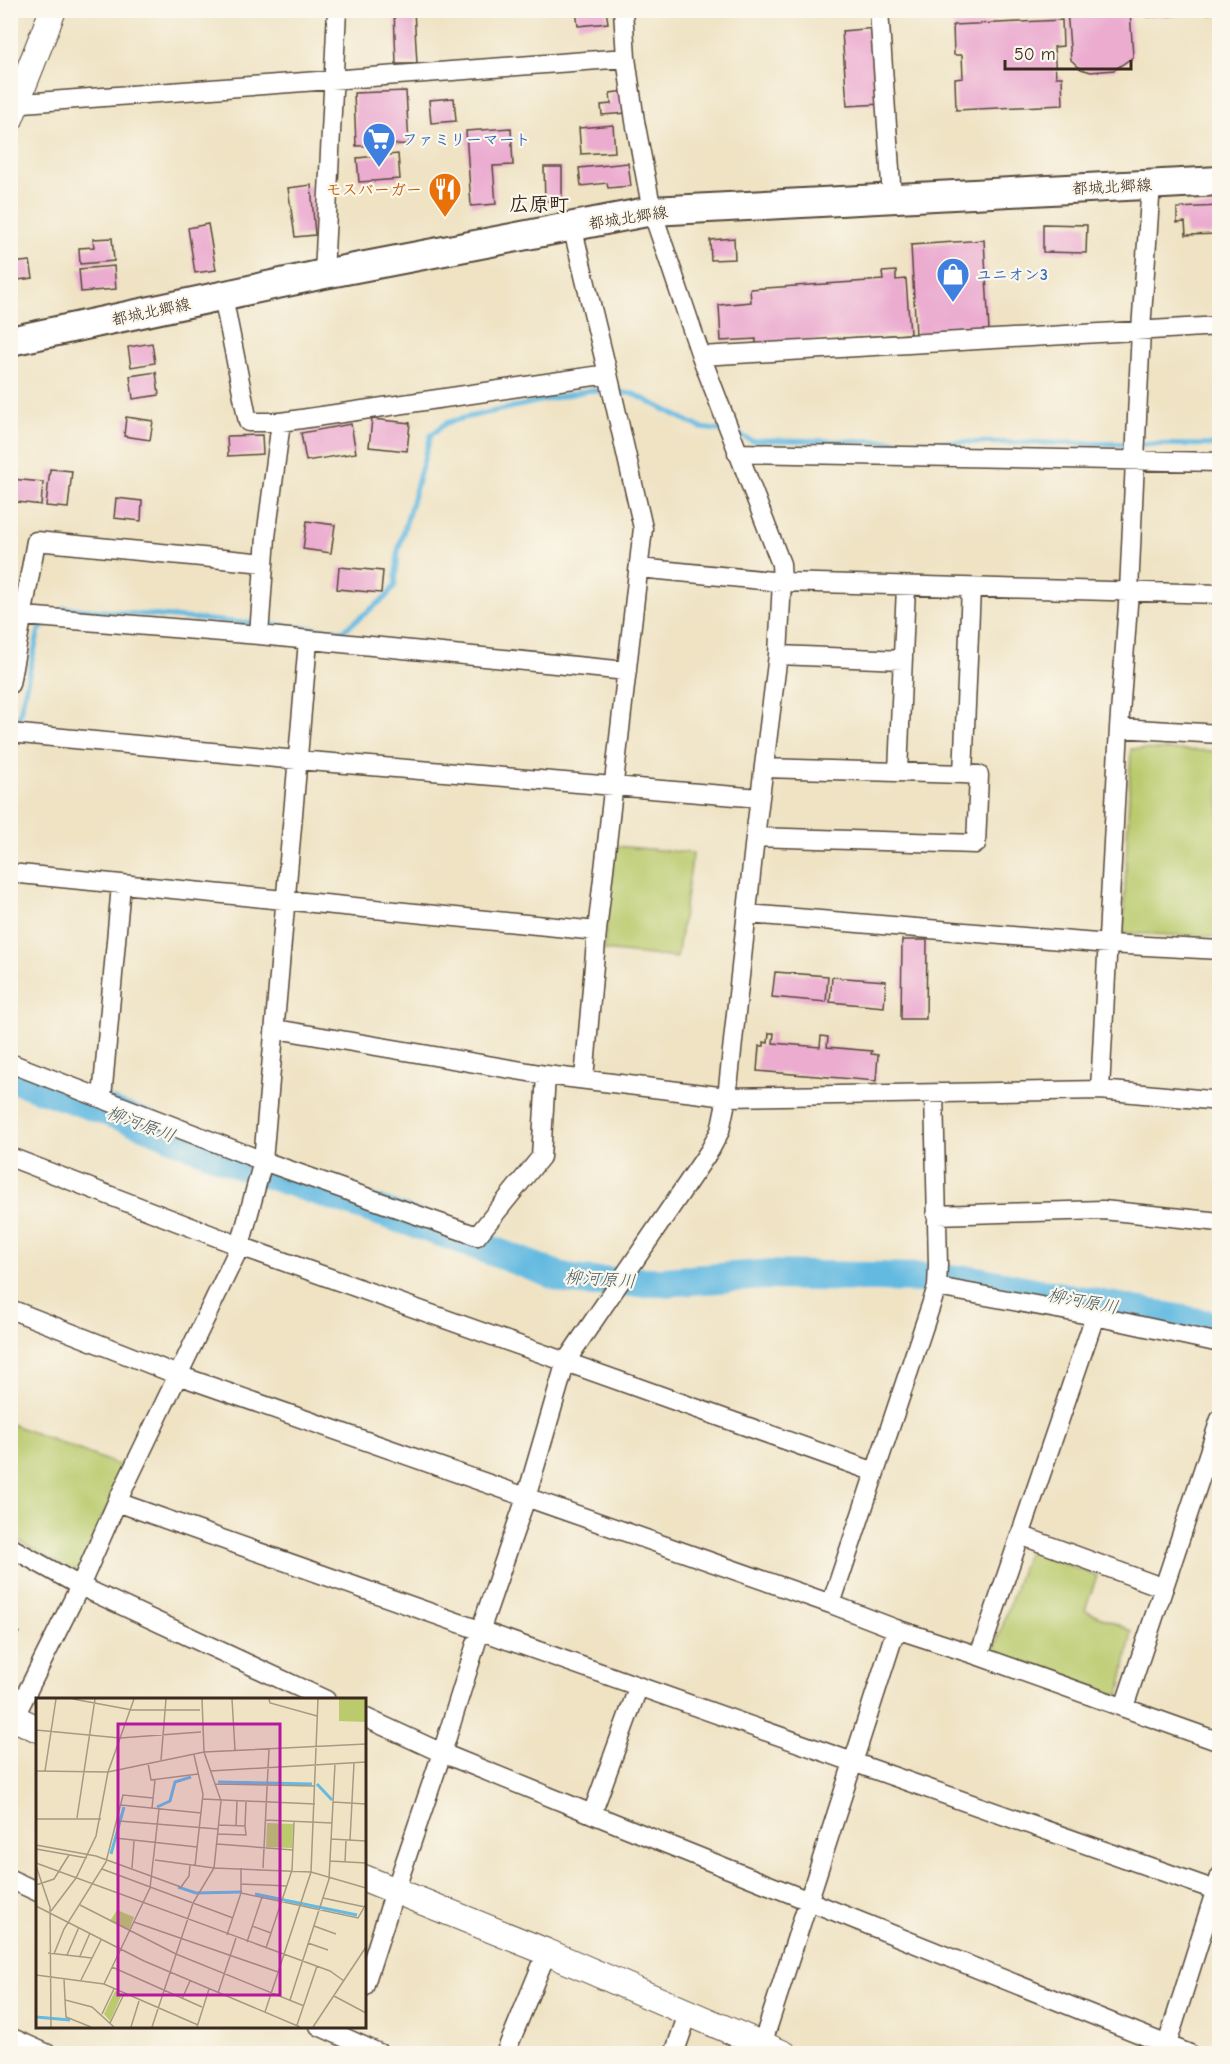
<svg xmlns="http://www.w3.org/2000/svg" width="1230" height="2064" font-family="'Comic Neue','Klee One',sans-serif">
<rect width="100%" height="100%" fill="#fbf7ec"/>
<filter id="ink" filterUnits="userSpaceOnUse"><feTurbulence type="fractalNoise" baseFrequency=".0167" numOctaves="2"/><feDisplacementMap in="SourceGraphic" scale="12" xChannelSelector="R" yChannelSelector="G"/><feConvolveMatrix kernelMatrix="1 2 1 2 8 2 1 2 1" color-interpolation-filters="sRGB"/></filter>
<filter id="wash" filterUnits="userSpaceOnUse"><feTurbulence type="fractalNoise" baseFrequency=".008" numOctaves="4" result="noise"/><feDisplacementMap in="SourceGraphic" scale="24" xChannelSelector="R" yChannelSelector="G"/><feGaussianBlur stdDeviation="1.35" result="paint"/><feColorMatrix in="noise" values="0 0 0 0 0 0 0 0 0 0 0 0 0 0 0 0 0 1.4 0 .05"/><feComposite in="paint" operator="in"/></filter>
<g filter="url(#wash)">
<rect width="100%" height="100%" fill="#efe3c4"/>
<path fill="#baca6d" stroke="#7a7a46" stroke-width="1.5" d="M1131,749L1219,751V937L1123,933Z
M615,846L693,853L677,958L604,950Z
M11,1424L121,1466L122,1474L79,1569L70,1571L11,1536Z
M1028,1550L1097,1576L1085,1610L1132,1631L1119,1696L994,1651Z"/>
<g fill="none" stroke-linecap="round" stroke-linejoin="round">
<path stroke="#64bae1" stroke-width="5" d="M617,392L634,394L701,428L725,431
M737,434L753,441L766,440L1220,445
M57,615L64,608L343,631L386,597L395,585L398,551L431,435L446,423L464,418L590,390L608,392
M10,756L39,630L48,623"/>
<path stroke="#64bae1" stroke-width="30" d="M10,1077L144,1124L241,1165L450,1235L566,1279L592,1282H662L763,1275L928,1278L976,1281L1220,1327"/>
</g>
<g id="blocks">
<path fill="#ebacd0" d="M394,10H414L417,64H396Z
M576,10H606L608,23L578,26Z
M1067,10H1130L1133,57L1114,70L1091,72L1081,69L1071,60Z
M1148,10H1220V13L1148,17Z
M1062,20L1063,46L1054,47L1056,77H1062L1063,105L956,110L955,79L963,78L962,55H954L953,25Z
M876,28L881,104L847,106L842,31Z
M406,91L409,144L356,146L354,93Z
M625,91L627,113L602,115L601,105L611,104L610,93Z
M454,98L456,121L431,123L429,100Z
M613,125L615,152L581,154L579,128Z
M511,128L513,165L493,166L496,204L471,206L466,131Z
M398,154L400,179L359,182L357,158Z
M628,163L631,186L608,188L607,183L581,186L579,168Z
M544,167H562V200L545,201Z
M311,185L315,235L295,237L288,188Z
M1220,206V234L1186,235L1185,222L1177,223V208Z
M208,224L216,270L195,273L188,228Z
M1043,224L1087,225L1086,253L1043,252Z
M112,238L114,261L80,264L79,248L94,247L93,239Z
M734,238L735,259L711,260L710,240Z
M984,240L989,331L916,335L911,245Z
M30,261L33,278L10,281V263Z
M114,266L116,289L81,292L79,269Z
M896,271V280L906,279L910,334L756,344V339L721,341L719,305L751,302L750,289L883,280L882,272Z
M152,343L155,363L131,367L128,347Z
M156,372L159,395L133,399L130,376Z
M126,417L153,421L150,440L124,436Z
M372,419L410,423L407,451L369,447Z
M351,424L356,453L306,461L301,433Z
M262,435L263,454L228,456L227,436Z
M50,469L72,471L68,508L46,506Z
M11,479L43,482L41,505L10,501Z
M116,498L142,501L141,521L114,518Z
M307,521L335,525L331,553L303,549Z
M339,567L383,571L381,593L337,589Z
M902,940H927L926,1019H901Z
M775,972L828,976L826,1002L772,997Z
M832,977L886,981L884,1007L830,1002Z
M769,1033H774L773,1043L820,1047L821,1036L828,1037L827,1047L872,1051L871,1054L878,1055L876,1081L757,1071L759,1046H764V1042L768,1043Z
M10,1628L19,1632L10,1647Z"/>
</g>
</g>
<g filter="url(#ink)">
<use href="#blocks" fill-opacity="0" stroke="#564637" stroke-width="1.5"/>
<g fill="none" stroke-linecap="round" stroke-linejoin="round">
<defs>
<path id="street" d="M879,10L892,198
M10,104L626,58
M572,226L608,374L643,528L597,931L584,1079
M324,274L337,10
M223,296L248,422H281L608,374
M701,356L1220,326
M737,453L1220,462
M639,568L782,582L1220,594
M24,616L259,635L627,671
M259,635L266,537L281,422
M778,655L903,660
M10,684L36,541L264,563
M1119,728L1220,734
M10,733L297,760L760,798
M764,768L963,774L971,588
M898,772L906,587
M755,837L976,844L979,775L963,774
M10,873L597,931
M748,914L1109,944L1220,950
M276,1029L546,1075L727,1097L1100,1090L1220,1101
M10,1063L263,1161L477,1236L541,1157L546,1075
M1100,1090L1119,728L1129,591L1141,330L1151,184
M102,1098L121,885
M10,1157L240,1246L875,1472
M936,1215L1103,1210L1220,1222
M937,1287L1095,1316L1220,1343
M10,1309L178,1375L831,1604L896,1629L979,1656L1220,1742
M117,1502L1215,1890
M1020,1535L1164,1588
M10,1547L80,1586L326,1700
M831,1604L937,1287L938,1265L934,1094
M979,1656L1095,1316
M1124,1707L1220,1419
M364,1717L442,1753L592,1814L1190,2054
M10,1726L80,1586L117,1502L240,1246L263,1161L308,641
M592,1814L638,1688
M10,1879L38,1892
M364,1987L395,1891L442,1753L480,1631L526,1498L566,1361L710,1150L720,1131L727,1097L755,837L778,655L782,582L781,564L701,356L652,211L635,121L626,58L623,10
M319,2026L381,2054
M10,2037L48,2054
M762,2045L896,1629
M505,2054L547,1952
M674,2054L688,2014
M1164,2054L1220,1876"/>
<path id="secondary" d="M10,119L53,10
M10,1716L38,1729
M364,1878L547,1952L784,2054"/>
<path id="primary" d="M10,341L324,274L652,211L1220,181"/>
</defs>
<use href="#street" stroke="#564637" stroke-width="21"/>
<use href="#secondary" stroke="#564637" stroke-width="28"/>
<use href="#primary" stroke="#564637" stroke-width="32"/>
<use href="#street" stroke="#fff" stroke-width="18"/>
<use href="#secondary" stroke="#fff" stroke-width="26"/>
<use href="#primary" stroke="#fff" stroke-width="28"/>
</g>
</g>
<defs>
<symbol id="supermarket-pin" viewBox="-11 -11 22 30"><path d="M0 17L-7.5 6A9.5 9.5 0 1 1 7.5 6Z" fill="#3f7fe0" stroke="#fbf7ec"/><path d="M-6-5.5h2.5l.6 2H6L4.5 2H-2.5L-4.4-4H-6ZM-1.5 3.2a1.3 1.3 0 1 0 .1 0ZM3 3.2a1.3 1.3 0 1 0 .1 0Z" fill="#fff"/></symbol>
<symbol id="restaurant-pin" viewBox="-11 -11 22 30"><path d="M0 17L-7.5 6A9.5 9.5 0 1 1 7.5 6Z" fill="#e8710a" stroke="#fbf7ec"/><path d="M-5-6h1v4h1v-4h1v4h1v-4h1v5L-1.5 .5V6h-2V.5L-5-1ZM5-6V6H3V1.5H1.5Q1.5-4 5-6Z" fill="#fff"/></symbol>
<symbol id="shop-pin" viewBox="-11 -11 22 30"><path d="M0 17L-7.5 6A9.5 9.5 0 1 1 7.5 6Z" fill="#3f7fe0" stroke="#fbf7ec"/><path d="M-5-2.5h2.3a2.7 3.5 0 0 1 5.4 0H5L5.5 6h-11ZM-1.5-2.5h3a1.5 2.3 0 0 0-3 0Z" fill="#fff"/></symbol>
</defs>
<g fill-rule="evenodd">
<use href="#supermarket-pin" x="360" y="120" width="38" height="52"/>
<use href="#restaurant-pin" x="426" y="170" width="38" height="52"/>
<use href="#shop-pin" x="934" y="255" width="38" height="52"/>
</g>
<g text-anchor="middle" stroke-width="4.5" stroke-linejoin="round" paint-order="stroke">
<g font-size="16" font-weight="bold" fill="#366cbe" stroke="#fbf7ec" text-anchor="start">
<text x="402" y="145">ファミリーマート</text>
<text x="976" y="280">ユニオン3</text>
</g>
<g font-size="16" fill="#3b2a1e" stroke="#fbf7ec">
<text transform="translate(1112 186) rotate(-3)" y="6">都城北郷線</text>
<text transform="translate(628 217) rotate(-9)" y="6">都城北郷線</text>
<text transform="translate(151 311) rotate(-12)" y="6">都城北郷線</text>
</g>
<g font-size="16" font-weight="bold" fill="#c56008" stroke="#fbf7ec" text-anchor="end">
<text x="422" y="195">モスバーガー</text>
</g>
<g font-size="18" font-style="italic" fill="#495c62" stroke="#fbf7ec">
<text transform="translate(141 1124) rotate(21)" y="6">柳河原川</text>
<text transform="translate(600 1279) rotate(4)" y="6">柳河原川</text>
<text transform="translate(1083 1301) rotate(11)" y="6">柳河原川</text>
</g>
<g font-size="20" font-weight="bold" fill="#3b2a1e" stroke="#fbf7ec">
<text x="539" y="211">広原町</text>
</g>
</g>
<g transform="translate(36 1698)">
<rect width="330" height="330" fill="#efe3c4"/>
<path d="M303,1H330V24L303,23ZM231,125L257,126L256,150L230,149ZM81,212L98,219L93,232L74,223ZM79,293L86,296L74,323L68,316Z" fill="#baca6d"/>
<path fill="none" stroke="#64bae1" stroke-width="3" d="M182,84L276,86M281,86L296,102M121,109L134,103L139,84L155,79M75,156L88,109M142,189L160,195L206,194M219,196L321,217M0,319L34,322"/>
<path fill="none" stroke="#a79982" stroke-width="1.5" d="M37,1L96,12H164M196,1L199,52M233,1L234,5L281,18M0,32L84,40L165,34M158,57L167,96L159,168M125,62L130,1M112,65L115,82L162,76M0,73L72,74L168,54L330,46M9,73L20,1M174,73L330,64M179,86L279,88M166,101L279,106M297,104L330,106M85,107L165,115M116,110L119,82M41,120L59,1M0,121H65M229,122L296,125M83,123L182,131M183,127L209,128L210,104M200,128L201,103M181,136L210,137L209,128M79,140L161,149M295,141L330,143M314,142L318,65M181,146L257,152M0,147L60,158L145,189L153,178L154,167M0,151L51,160M119,162L178,170L275,174L330,190M294,163L330,165M309,164L310,142M0,165L294,273L308,283M0,168L14,209L15,329M96,170L98,143M227,170L233,51M66,171L197,220M205,186L251,188M0,187L18,181L33,157M205,195L322,220L330,206M287,200L329,209M44,207L140,256L268,308M0,208L108,263L264,329M15,213L40,180L60,138L72,74L98,1M98,224L242,274M216,228L235,235M278,228L300,236M191,237L205,195V170M211,244L226,199M272,245L292,252M230,250L256,172L258,124M12,255L56,260M18,256L28,231L70,164L87,97L117,100M31,257L43,229M44,258L54,235M76,269L166,309M0,277L68,286L162,327M28,281L29,302L56,309L78,329M45,282L65,242M68,286L114,190L123,111M182,295L200,240M298,298L330,315M146,301L154,283M29,302L30,319L55,329M254,302L293,181L299,66M229,314L275,174L282,1M66,316L78,291M74,325L88,296M261,327L281,268M95,329L103,303M116,329L157,205L178,170L185,103L168,54L166,1M161,329L173,291M277,329L330,249"/>
<path fill="#b5179e" fill-opacity="0.15" stroke="#b5179e" stroke-width="3" d="M82,26H244V297H82Z"/>
<rect width="330" height="330" fill="none" stroke="#3b2a1e" stroke-width="3"/>
</g>
<rect width="1230" height="2064" fill="none" stroke="#fbf7ec" stroke-width="36"/>
<path d="M1005 60v9h126v-9" fill="none" stroke="#3b2a1e" stroke-width="3"/>
<text x="1014" y="60" font-size="18" fill="#3b2a1e" stroke="#fbf7ec" stroke-width="4.5" paint-order="stroke">50 m</text>
</svg>
